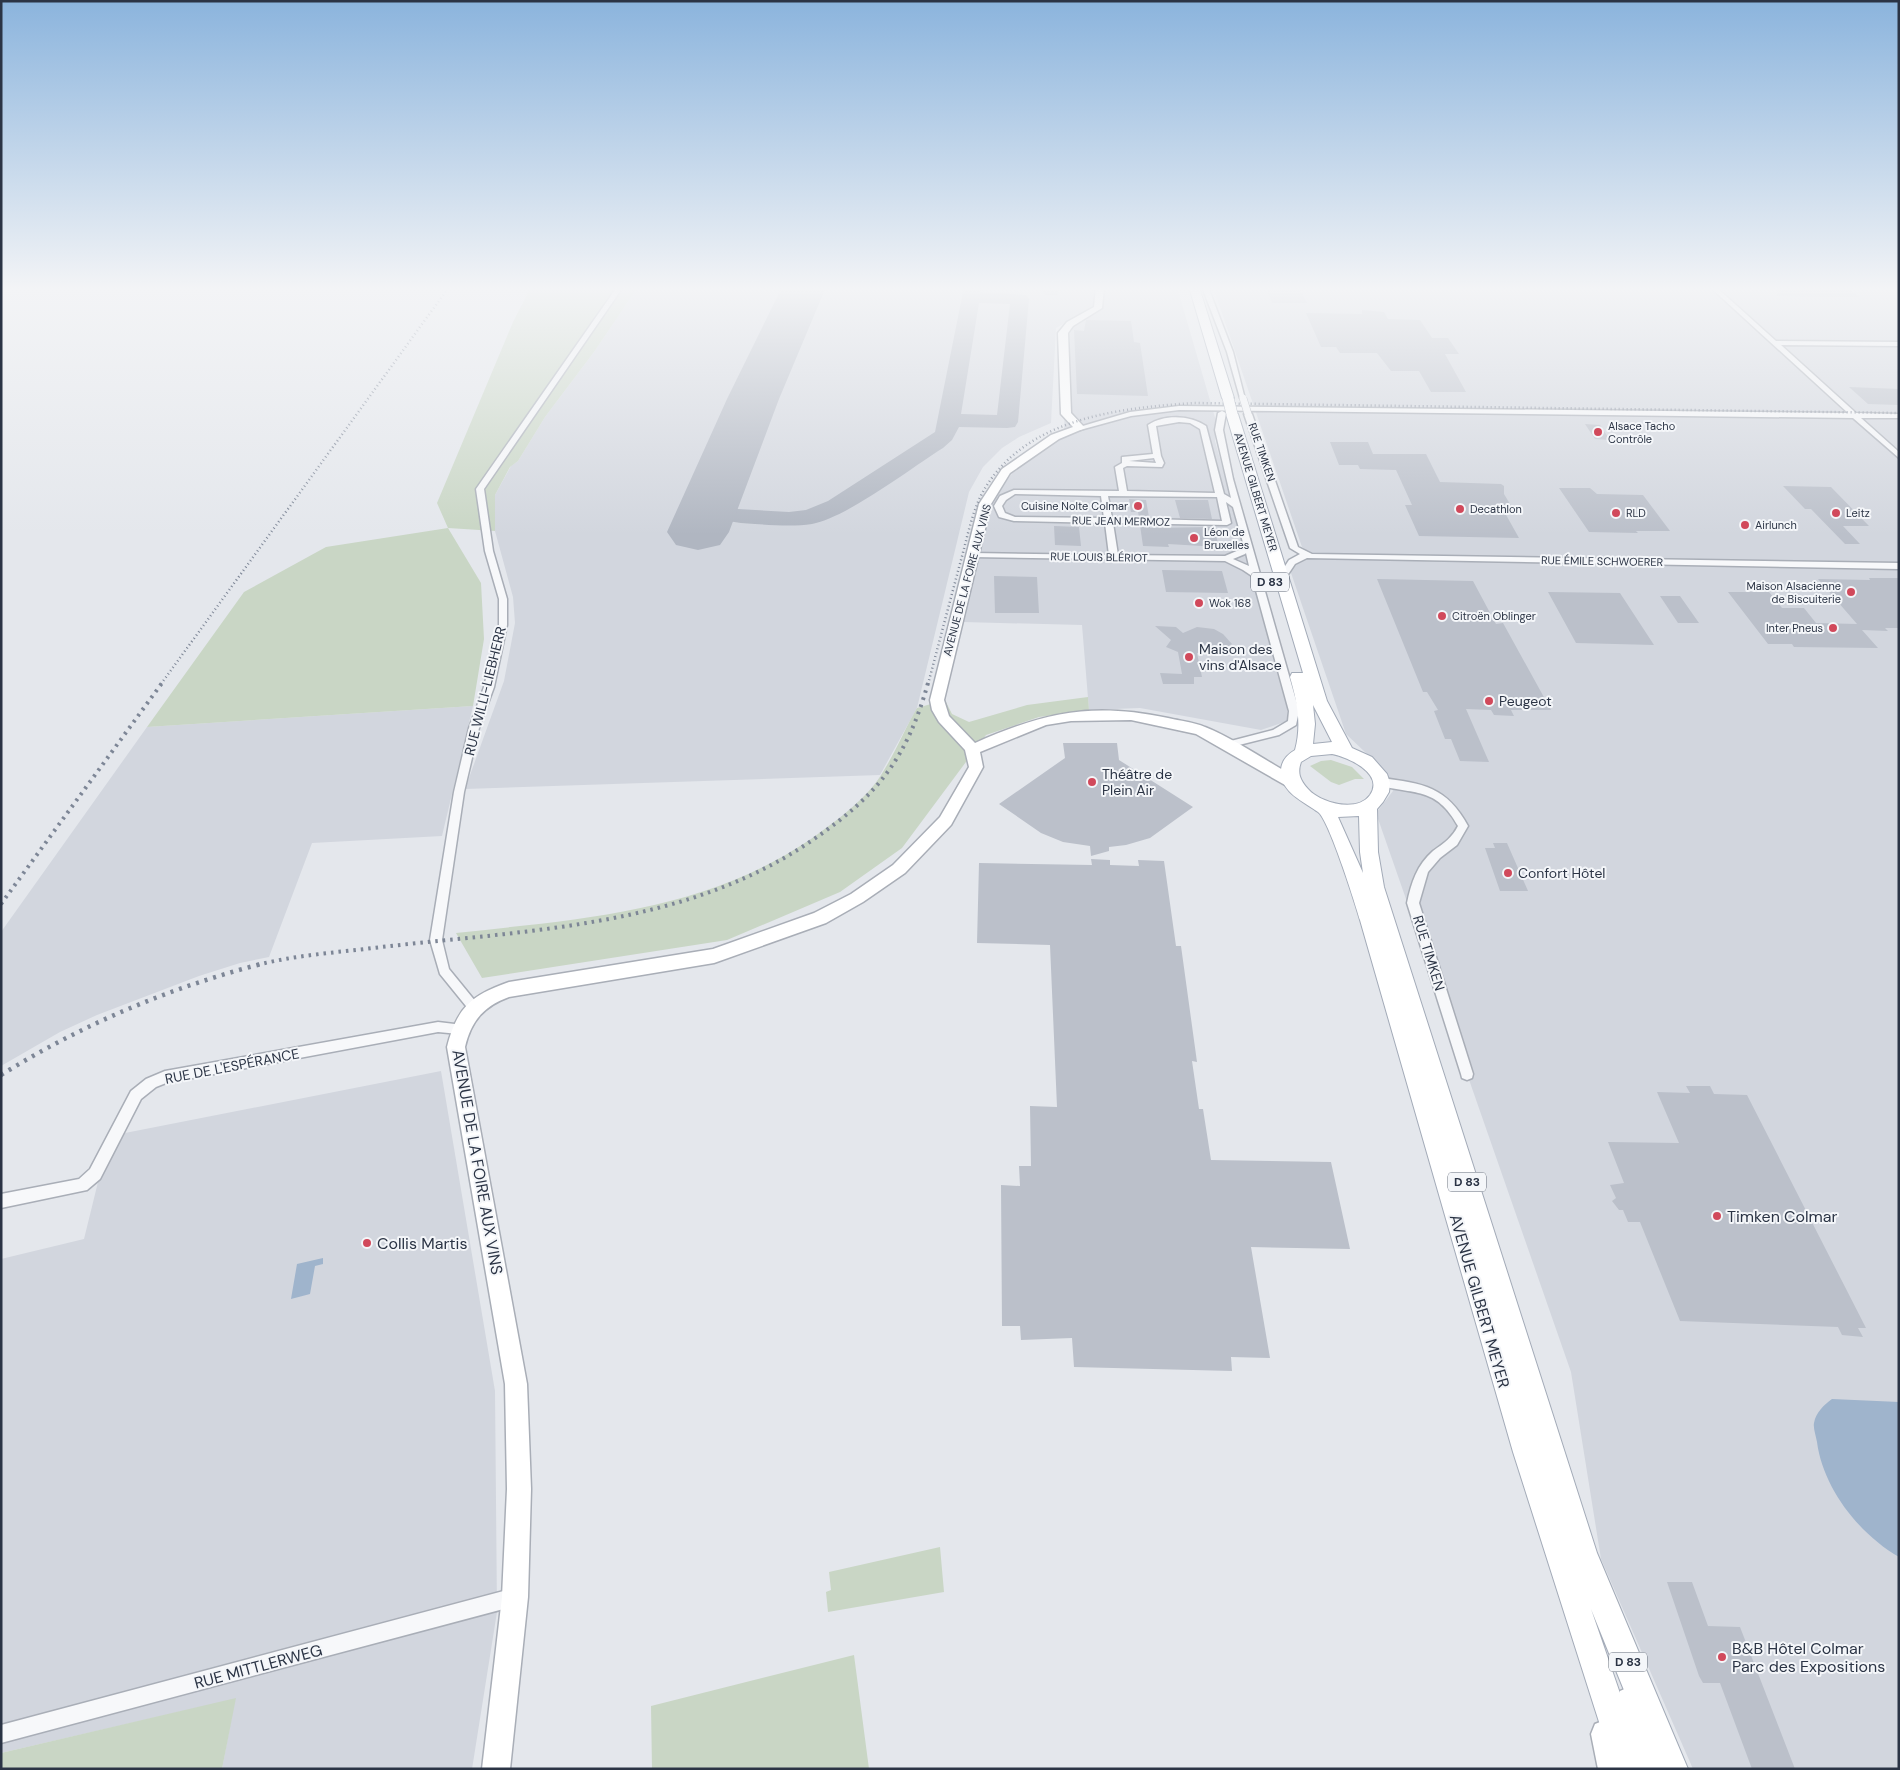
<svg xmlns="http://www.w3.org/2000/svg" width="1900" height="1770" font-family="'DM Sans',sans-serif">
<rect width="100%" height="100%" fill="#e4e7ec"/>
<path fill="#d2d6de" d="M638,287H1093L1094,306L1056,328L1051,423L1019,437L1002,448L983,467L969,492L917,708L880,775L465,789L504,681L515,623L513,597L495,531V495L511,466L518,461L545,417L594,352Z
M1103,287H1177L1216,421L1215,441L1287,698V721L1261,730L1140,708L1089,710L1082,625L963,622L989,505L1013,472L1034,453L1064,436L1066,336L1071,326L1102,308Z
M1213,287H1899V1769H1693L1601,1559L1571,1372L1376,813L1393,791L1385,771L1346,734L1290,570L1310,553L1302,547Z
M473,706L442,836L312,843L269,957L240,963L199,976L97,1015L60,1032L1,1066V932L147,727Z
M441,1071L495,1391L497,1612L472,1769H222L235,1699L1,1753V1259L84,1239L99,1178L125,1133Z"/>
<path fill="#c9d6c5" d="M531,287H638L594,352L545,417L518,461L510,467L495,495V531L448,528L481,583L484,639L473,706L147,727L244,592L326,547L448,528L437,503L513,322Z
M1088,697L1089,710L1039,717L986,735L902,848L840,892L727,940L482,978L456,933C581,919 703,912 811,839C833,823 857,806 874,785C891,763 903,732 917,708L945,700L952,714L969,722L1027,705Z
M1331,760L1352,767L1364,779H1355L1339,785L1331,782L1310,766L1321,761Z
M940,1547L944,1592L828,1612L826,1592L831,1590L829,1572Z
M854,1655L869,1769H652L651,1706Z
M236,1698L222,1769H1V1753Z"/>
<path fill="#9fb4cc" d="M323,1258V1264L315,1266L310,1294L291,1299L297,1264Z
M1832,1399L1899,1402V1557C1859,1534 1823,1488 1817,1442C1816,1436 1813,1428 1814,1423C1816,1412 1824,1405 1832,1399Z"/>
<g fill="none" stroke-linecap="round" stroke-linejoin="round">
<path fill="#b0b6c1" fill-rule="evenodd" d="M964,287H982L981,292L1026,295L1029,299L1018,422L1015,427L1007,428L959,427L952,440L943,448C911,468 846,518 812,524C793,527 773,525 755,524C733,523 715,521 701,502L706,489L714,487L722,489L726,494L725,501L738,509L789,512L806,510L828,501L935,432ZM979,303L1010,304L997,415L961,414Z
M1043,287H1061L1057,295H1045L1042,291Z"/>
<path fill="#b0b6c1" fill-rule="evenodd" d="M782,287H826L779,399L729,532L720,545L698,550L676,545L667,532L727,399Z"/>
</g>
<path fill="#bbc0ca" d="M1266,287H1299L1307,303H1272Z
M1777,287H1846L1859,297L1777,296Z
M1362,310L1384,312L1388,319L1420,320L1432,338H1448L1459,354H1445L1466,392H1431L1419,371H1391L1377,353H1340L1336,347H1321L1306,313L1362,314Z
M1086,320L1131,321L1134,342L1140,343L1148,396L1077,394L1074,330L1084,331Z
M1849,387L1899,389V405L1868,404Z
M1585,424L1600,425L1610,440L1595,439Z
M1330,442H1368L1373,454H1426L1440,482L1501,484L1504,486V494L1516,514L1505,513L1519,538L1419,536L1405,505H1412L1396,470L1360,469L1358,465H1339Z
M1783,486L1831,487L1869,526H1843L1860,544H1845L1811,509H1805Z
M1559,488H1590L1597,494L1643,495L1670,531H1636L1638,533L1589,532Z
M1129,499L1146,500L1149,517H1139L1138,512H1131Z
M1175,500H1208L1212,519L1180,518Z
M1140,525L1150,526V528L1214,527L1219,547L1168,544L1169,547L1143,546Z
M1054,526L1079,527L1081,546L1055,545Z
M1162,570L1222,571L1228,593L1166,592Z
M994,576L1037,577L1039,613H995Z
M1869,578H1899V628H1885L1888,631L1862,630L1878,648L1794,647L1792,644H1768L1728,592H1769L1782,608H1804L1816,623L1857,624L1818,579L1870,580Z
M1377,579L1473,581L1496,624L1503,623L1551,710H1511L1514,716L1494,715L1491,710L1466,709L1489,762L1460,761L1451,739H1445L1434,711L1438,710L1427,692H1423Z
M1548,592L1620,593L1654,645L1576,643Z
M1660,596H1680L1699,623H1678Z
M1155,626L1176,627L1183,633L1197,627L1214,629L1223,634L1232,644L1216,653H1197L1202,677H1194V684H1163L1160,673L1182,674L1178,652L1166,647L1171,640Z
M1063,743H1117L1119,760L1193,807L1150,838L1126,845L1109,847V851L1091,856L1090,846L1063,842L1041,833L999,804L1065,758Z
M1493,843H1507L1528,891H1500L1485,848H1495Z
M1091,859L1110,860V865L1139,866L1138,860L1164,861L1176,946H1181L1197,1062L1192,1061L1199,1109H1203L1211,1160L1331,1162L1350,1249L1251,1247L1270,1358L1231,1357L1232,1371L1074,1367L1072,1338L1021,1340L1020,1326H1002L1001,1185L1020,1186L1019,1166H1031L1030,1106L1057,1107L1050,945L977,943L979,863L1092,865Z
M1686,1086H1710L1714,1094L1747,1095L1866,1328H1858L1863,1337L1842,1335L1838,1327L1680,1321L1640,1222H1628L1623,1210H1619L1612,1201L1616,1198L1610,1185L1624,1183L1608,1142L1679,1143L1657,1092L1690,1093Z
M1667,1582H1692L1708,1626L1740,1627L1795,1769H1752L1720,1683H1703L1699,1676Z"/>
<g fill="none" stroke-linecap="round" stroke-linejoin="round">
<defs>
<path id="street" d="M617,287H623L484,489L493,551L507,599V625L494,687L479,728L464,792L442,940L449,969L480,1007L478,1011L474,1012L470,1011L440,974L430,940L454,792L469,728L484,687L499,625V599L485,551L476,489Z
M1202,287H1208L1233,352L1245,399L1240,398L1227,352Z
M1710,287H1716L1776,341L1899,342V346L1781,345L1856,413L1899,414V418H1861L1899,452V458L1853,418L1179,410L1131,416L1080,430L1076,428L1130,412L1179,406L1848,413Z
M1222,411L1226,413L1223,430L1233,479L1299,711L1296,725L1279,735L1227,748L1223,747L1222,745L1223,743L1273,730L1288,721L1289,711L1252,576L1243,570L1225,561L972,557L968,555L972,553L1109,555L1105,523L1014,521L999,517L994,506L1000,496L1014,490L1119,491L1115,467L1122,463V457L1153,454L1148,425C1164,414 1190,415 1206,426L1224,494L1231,498L1215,430L1218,413ZM1179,422L1190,423L1200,429L1215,493L1127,491L1123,468L1127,466L1162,467L1164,463L1161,456L1156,426ZM1154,458L1156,463L1129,461ZM1015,494L1101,496L1104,518L1015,517L1005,513L1002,506L1006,500ZM1108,496L1217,497L1222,521L1112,518ZM1226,502L1233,507L1244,546L1239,550L1225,556L1118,555L1113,523L1227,525L1231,523ZM1246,553L1249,566L1233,559L1245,554Z
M1248,412L1252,414L1298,547L1312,554L1899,563V569L1307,558L1295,564L1285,579L1282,580L1278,577L1289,560L1300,554L1290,548L1244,414Z
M1381,778C1423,783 1447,787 1468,826L1457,845L1440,858L1428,872L1419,903L1473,1074L1472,1078L1467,1080L1462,1078L1461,1074L1407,903C1411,883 1417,865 1433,851C1444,843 1452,838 1458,826C1436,786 1414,795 1377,785L1376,782L1377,779Z
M438,1022L463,1025L465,1029L463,1033L459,1034L438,1032L166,1083L156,1087L141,1099L100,1179L87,1190L1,1208V1194L79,1179L90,1169L131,1091L146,1079L165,1071Z
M515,1588L521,1591L524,1597L521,1603L515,1606L1,1743V1725Z"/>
<path id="secondary" d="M1096,287H1104L1102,308L1073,326L1068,333L1071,413L1085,428L1059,439L1010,473L991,504L944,700L949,716L975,743C1045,712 1092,702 1168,718C1180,721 1194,722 1205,727C1235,739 1266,761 1295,777L1297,781L1295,785H1285L1196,734L1131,720L1071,721L1046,725L980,752L983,767L951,825L905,873L863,902L826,923L714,963L509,997C484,1006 471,1021 465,1047L527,1384L531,1489L528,1597L510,1769H482L502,1597L507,1489L505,1384L447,1047C457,1007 472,995 509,982L713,949L814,913L851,894L893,865L940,817L969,767L965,750L939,722L932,710L930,700L979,504L1002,469L1051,435L1073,427L1061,414L1058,333L1067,322L1094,307Z
M1629,1687L1638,1691L1667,1769H1639L1616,1700L1620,1691Z
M1605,1720L1615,1724L1626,1769H1598L1591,1734L1595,1724Z"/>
<path id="primary" d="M1189,287H1199L1234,398L1232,400H1224L1222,398Z
M1232,410L1238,414L1327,701L1352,748L1372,757L1387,774L1390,783L1389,792L1383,802L1377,809L1378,852L1384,887L1597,1553L1688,1769H1656L1591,1609L1646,1769H1614L1513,1452L1360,920C1355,903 1329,820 1318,812C1303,801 1281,793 1281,771C1281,761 1288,754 1295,750C1302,725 1297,701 1290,677L1292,673H1303L1226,414ZM1313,705L1332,742L1313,744L1315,724ZM1332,754C1347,757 1385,773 1370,795C1357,813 1320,803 1308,789C1300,780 1297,773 1301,762L1311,756ZM1359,816L1360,852L1363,873L1338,817Z"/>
</defs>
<use href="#street" stroke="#a9aeb7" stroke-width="3"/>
<use href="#secondary" stroke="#a9aeb7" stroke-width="3"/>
<use href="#primary" stroke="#a3abb8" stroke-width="2"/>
<use href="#street" fill="#f7f8fa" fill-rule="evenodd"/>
<use href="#secondary" fill="#fff" fill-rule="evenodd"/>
<use href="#primary" fill="#fff" fill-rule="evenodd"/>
<path stroke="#7d8696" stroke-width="2.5" stroke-dasharray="1 3" stroke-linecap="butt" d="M161,684L449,287
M928,684C939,643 950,601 961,560C968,535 973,506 987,485C1031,417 1121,408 1194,403L1899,413"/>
<path stroke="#7d8696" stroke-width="4" stroke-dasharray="2.5 5" stroke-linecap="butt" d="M1,904L162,683
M257,965C292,956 329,953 365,949C518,930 683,930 814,839C878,795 907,758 928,683"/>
<path stroke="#7d8696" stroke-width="4.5" stroke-dasharray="3 6" stroke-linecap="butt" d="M1,1075C83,1024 169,988 261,964"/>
<defs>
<path id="street-bridge" d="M1243,398L1248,414"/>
<path id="primary-bridge" d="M1228,398L1232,414"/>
</defs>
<use href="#street-bridge" stroke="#a9aeb7" stroke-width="8" stroke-linecap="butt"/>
<use href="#primary-bridge" stroke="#a3abb8" stroke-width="12" stroke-linecap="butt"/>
<use href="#street-bridge" stroke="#f7f8fa" stroke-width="7"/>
<use href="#primary-bridge" stroke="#fff" stroke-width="11"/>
</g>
<linearGradient id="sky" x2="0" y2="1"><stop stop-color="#8bb4dd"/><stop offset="0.54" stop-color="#f3f4f6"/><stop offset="1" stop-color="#f3f4f6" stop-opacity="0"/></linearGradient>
<rect width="1900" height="535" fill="url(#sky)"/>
<g fill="#d1495b" stroke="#f4f6f9" stroke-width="2">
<circle cx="1598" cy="432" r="5"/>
<circle cx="1138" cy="506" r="5"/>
<circle cx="1460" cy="509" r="5"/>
<circle cx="1616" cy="513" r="5"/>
<circle cx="1836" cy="513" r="5"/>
<circle cx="1745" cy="525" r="5"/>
<circle cx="1194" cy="538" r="5"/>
<circle cx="1851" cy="592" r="5"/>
<circle cx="1199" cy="603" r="5"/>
<circle cx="1442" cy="616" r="5"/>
<circle cx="1833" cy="628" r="5"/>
<circle cx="1189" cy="657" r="5"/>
<circle cx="1489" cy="701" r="5"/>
<circle cx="1092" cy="782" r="5"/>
<circle cx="1508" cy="873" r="5"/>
<circle cx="1717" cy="1216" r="5"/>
<circle cx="367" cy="1243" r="5"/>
<circle cx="1722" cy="1657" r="5"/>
</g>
<g text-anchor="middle" stroke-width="4" stroke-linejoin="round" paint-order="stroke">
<g font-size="11" fill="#2b3445" stroke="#f4f6f9" text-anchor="start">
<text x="1608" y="430">Alsace Tacho<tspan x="1608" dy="13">Contrôle</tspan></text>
<text x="1128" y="510" text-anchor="end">Cuisine Nolte Colmar</text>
<text x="1470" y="513">Decathlon</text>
<text x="1626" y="517">RLD</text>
<text x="1846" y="517">Leitz</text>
<text x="1755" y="529">Airlunch</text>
<text x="1204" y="536">Léon de<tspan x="1204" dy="13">Bruxelles</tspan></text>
<text x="1841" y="590" text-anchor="end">Maison Alsacienne<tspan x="1841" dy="13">de Biscuiterie</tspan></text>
<text x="1209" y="607">Wok 168</text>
<text x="1452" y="620">Citroën Oblinger</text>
<text x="1823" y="632" text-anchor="end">Inter Pneus</text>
</g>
<g font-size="11" fill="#2b3445" stroke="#f4f6f9">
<text transform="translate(1262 452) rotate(71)" y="4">RUE TIMKEN</text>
<text transform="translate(1256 492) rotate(73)" y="4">AVENUE GILBERT MEYER</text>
<text transform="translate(1121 521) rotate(1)" y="4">RUE JEAN MERMOZ</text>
<text transform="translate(1099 557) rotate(1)" y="4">RUE LOUIS BLÉRIOT</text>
<text transform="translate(1602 561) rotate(1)" y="4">RUE ÉMILE SCHWOERER</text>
<text transform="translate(967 580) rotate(-75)" y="4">AVENUE DE LA FOIRE AUX VINS</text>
</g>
<g fill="#f4f6f9" stroke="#676e7b" stroke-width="1">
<rect x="1251" y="572.5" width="38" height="19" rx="4"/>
<rect x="1448" y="1172.5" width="38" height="19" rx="4"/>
<rect x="1609" y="1652.5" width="38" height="19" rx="4"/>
</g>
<g font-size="12" font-weight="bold" fill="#2b3445">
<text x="1270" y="586">D 83</text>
<text x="1467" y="1186">D 83</text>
<text x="1628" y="1666">D 83</text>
</g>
<g font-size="14" fill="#2b3445" stroke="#f4f6f9" text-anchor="start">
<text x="1199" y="654">Maison des<tspan x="1199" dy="16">vins d'Alsace</tspan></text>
<text x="1499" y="706">Peugeot</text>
<text x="1102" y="779">Théâtre de<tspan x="1102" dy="16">Plein Air</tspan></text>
<text x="1518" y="878">Confort Hôtel</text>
</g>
<g font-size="14" fill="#2b3445" stroke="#f4f6f9">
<text transform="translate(485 691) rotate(-76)" y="5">RUE WILLI-LIEBHERR</text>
<text transform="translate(1429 953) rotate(73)" y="5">RUE TIMKEN</text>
<text transform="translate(232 1066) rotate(-11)" y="5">RUE DE L'ESPÉRANCE</text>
</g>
<g font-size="16" fill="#2b3445" stroke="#f4f6f9">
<text transform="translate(478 1162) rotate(80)" y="6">AVENUE DE LA FOIRE AUX VINS</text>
<text transform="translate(1480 1301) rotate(74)" y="6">AVENUE GILBERT MEYER</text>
<text transform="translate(258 1666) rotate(-15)" y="6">RUE MITTLERWEG</text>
</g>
<g font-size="16" fill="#2b3445" stroke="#f4f6f9" text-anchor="start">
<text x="1727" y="1222">Timken Colmar</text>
<text x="377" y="1249">Collis Martis</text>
<text x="1732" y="1654">B&amp;B Hôtel Colmar<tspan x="1732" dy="18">Parc des Expositions</tspan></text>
</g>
</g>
<rect width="1900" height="1770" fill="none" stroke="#2b3445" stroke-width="5"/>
</svg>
